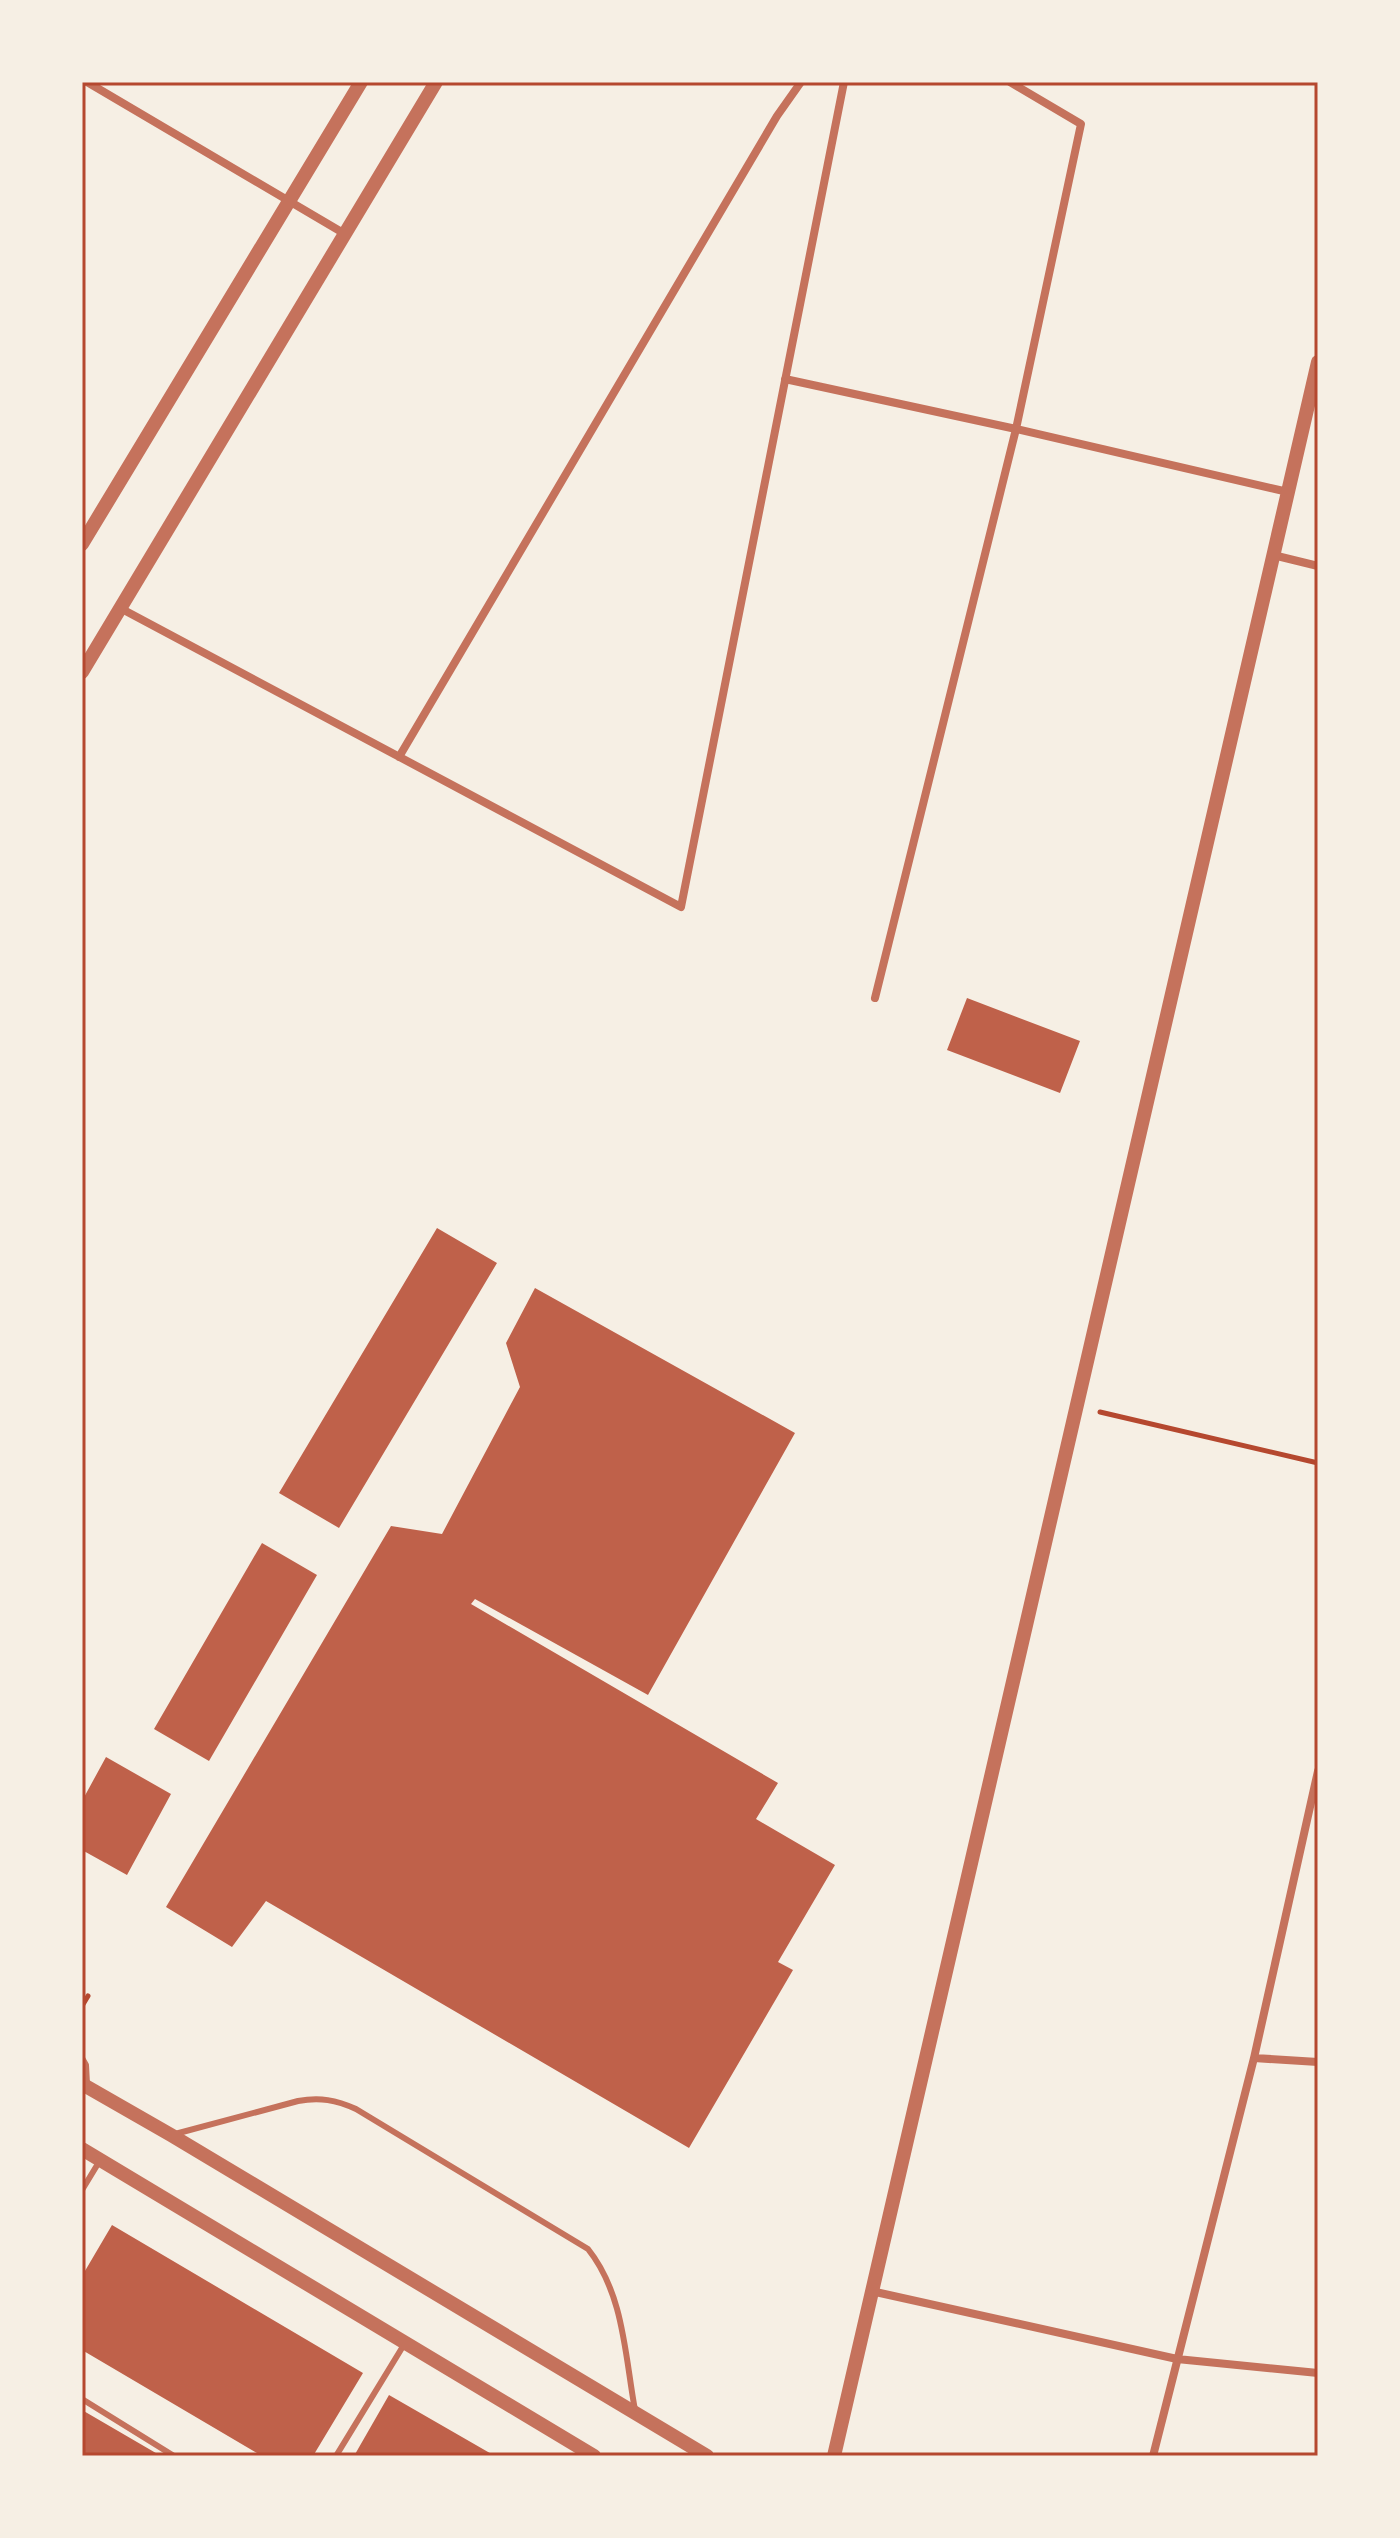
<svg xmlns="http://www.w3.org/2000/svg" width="1400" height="2538" font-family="'PT Serif',serif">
<rect width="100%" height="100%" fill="#f6efe4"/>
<path fill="#bf614a" d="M967,998L1080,1041L1060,1093L947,1050Z
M437,1228L497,1263L339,1528L279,1493Z
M535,1288L795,1433L648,1695L475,1599L471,1604L778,1783L756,1819L835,1865L778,1962L793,1970L689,2148L266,1901L232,1947L166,1907L391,1526L442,1534L520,1387L506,1343Z
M262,1543L317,1575L209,1761L154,1729Z
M106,1757L171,1794L127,1875L82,1850V1801Z
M112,2225L363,2373L313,2456H262L82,2350V2276Z
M389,2395L495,2456H354Z
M82,2410L161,2456H82Z"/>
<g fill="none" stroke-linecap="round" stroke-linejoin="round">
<path stroke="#b5482f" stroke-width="5" d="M1100,1412L1318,1463
M82,2006L88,1996"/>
<path stroke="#c5725c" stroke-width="6" d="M82,2058L86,2065L87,2084
M175,2134L298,2101C320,2097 336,2100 356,2109L588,2249C624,2294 625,2356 635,2410
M82,2190L99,2162
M82,2399L174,2456
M336,2456L405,2343"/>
<path stroke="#c5725c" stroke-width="8" d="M87,82L345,234
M785,379L1016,429L1288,492
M1273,555L1318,566
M120,608L681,907L844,82
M399,757L777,116L801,82
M875,998L1016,429L1081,124L1010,82
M1254,2058L1318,2062
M871,2291L1177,2359L1318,2373
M1153,2456L1254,2058L1318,1771"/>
<path stroke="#c5725c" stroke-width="14" d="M82,544L361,82
M82,672L436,82
M82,2084L171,2135L707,2456
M82,2149L594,2456
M834,2456L1318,362"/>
</g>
<rect width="1400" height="2538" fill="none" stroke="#f6efe4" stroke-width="168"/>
<rect x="84" y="84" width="1232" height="2370" fill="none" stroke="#b5482f" stroke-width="3"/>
</svg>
